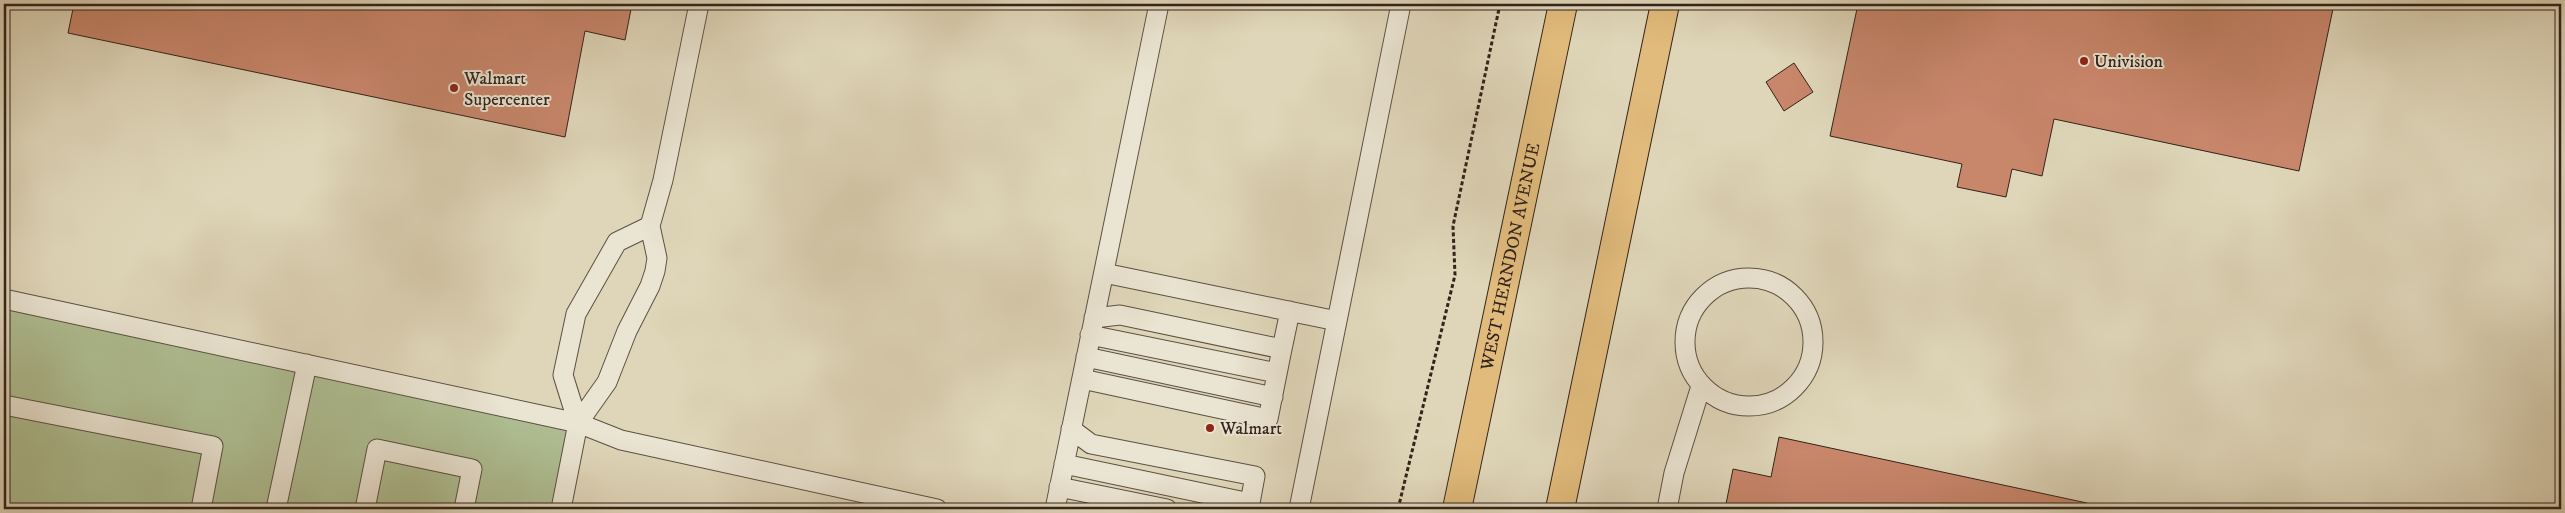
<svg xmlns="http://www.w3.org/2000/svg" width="2565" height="513" font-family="'IM FELL DW Pica',serif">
<rect width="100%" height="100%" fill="#dfd6b9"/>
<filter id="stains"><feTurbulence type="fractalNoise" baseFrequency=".004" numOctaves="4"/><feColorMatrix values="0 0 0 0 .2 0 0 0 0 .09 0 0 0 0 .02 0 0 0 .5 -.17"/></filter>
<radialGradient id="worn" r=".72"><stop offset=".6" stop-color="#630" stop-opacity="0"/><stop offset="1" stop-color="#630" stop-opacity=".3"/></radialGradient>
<path fill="#aebe92" stroke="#707057" d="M4,306L577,424L560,509H4Z"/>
<path fill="#c8866b" stroke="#32231c" d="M74,4H632L625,40L585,31L565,137L68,33Z
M1858,4H2334L2299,171L2054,119L2042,176L2012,169L2006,197L1957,187L1962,164L1830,136Z
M1794,63L1813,92L1784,111L1766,82Z
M1779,437L2087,503L2086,509H1725L1733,469L1771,477Z"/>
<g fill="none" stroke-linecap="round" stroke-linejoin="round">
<defs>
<path id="lane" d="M1104,273L1337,321
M1685 342a64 64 0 1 1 128 0a64 64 0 1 1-128 0Z
M4,299L578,423L621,440L937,509
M1094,318L1120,315L1282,349L1290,311
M1090,335L1277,373
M1086,357L1273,397
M1082,379L1268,419L1282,349
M4,405L213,446L201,509
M578,423L563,375L576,314L617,242L650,226
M1071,429L1091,444L1255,476L1250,503
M1064,464L1250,503L1249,509
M1059,487L1167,509
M276,509L307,364
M365,509L377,449L472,469L464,509
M561,509L578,423L607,382L627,331L650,286L655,271L657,258L650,226L663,180L699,4
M1055,509L1159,4
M1299,509L1401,4
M1667,509L1674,473L1701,386"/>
<g id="primary">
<path id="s1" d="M1457,509L1563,4"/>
<path d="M1560,509L1665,4"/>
</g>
</defs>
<use href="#lane" stroke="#5d5043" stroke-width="21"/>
<use href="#primary" stroke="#32231c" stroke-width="30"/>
<path stroke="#32231c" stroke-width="3" stroke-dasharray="4 2.5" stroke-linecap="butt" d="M1398,509L1455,275L1453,226L1500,4"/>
<use href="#lane" stroke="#eae4d2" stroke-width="19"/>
<use href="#primary" stroke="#e0bb7c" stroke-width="28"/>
</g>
<g fill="#8f2418" stroke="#eae4d2" stroke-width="2">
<circle cx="2084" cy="61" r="5"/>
<circle cx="454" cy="88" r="5"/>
<circle cx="1210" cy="428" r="5"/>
</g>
<g text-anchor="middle" stroke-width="4" stroke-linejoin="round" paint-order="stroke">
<g font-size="18" fill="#32231c" stroke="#eae4d2" text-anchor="start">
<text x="2094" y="67">Univision</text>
<text x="464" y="84">Walmart<tspan x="464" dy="21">Supercenter</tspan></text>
<text x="1220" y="434">Walmart</text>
</g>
<g font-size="18" fill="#32231c" stroke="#eae4d2">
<text dy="6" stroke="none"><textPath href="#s1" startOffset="258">WEST HERNDON AVENUE</textPath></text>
</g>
</g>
<rect width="2565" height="513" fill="none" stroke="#dfd6b9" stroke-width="20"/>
<rect x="5" y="5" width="2555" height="503" fill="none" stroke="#32231c" stroke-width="2.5"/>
<rect x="10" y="10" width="2545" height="493" fill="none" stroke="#32231c"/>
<rect width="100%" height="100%" filter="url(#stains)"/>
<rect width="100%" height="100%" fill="url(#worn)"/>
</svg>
